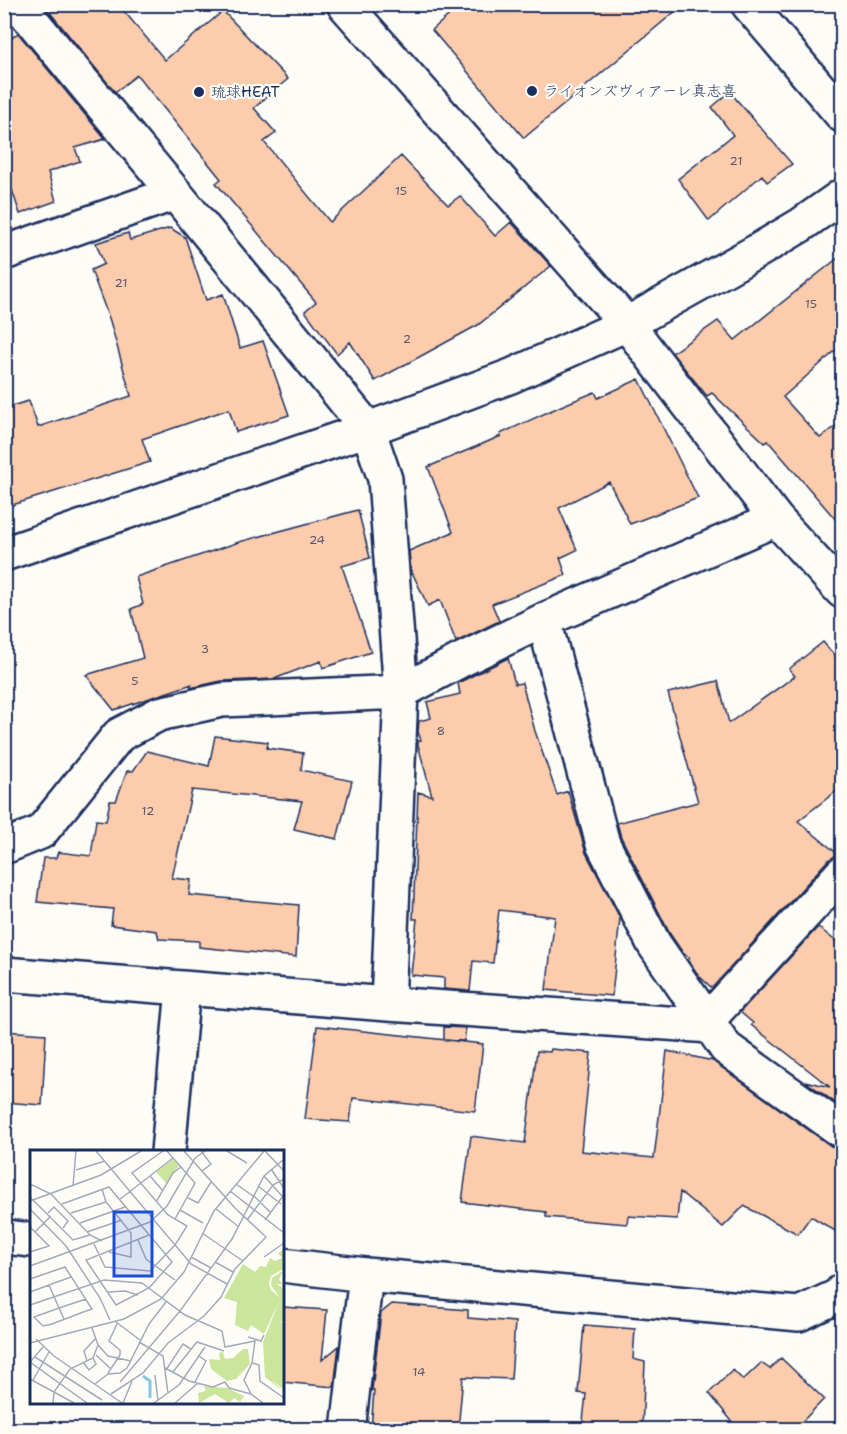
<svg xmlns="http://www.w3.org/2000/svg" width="847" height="1434" font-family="'Shantell Sans','Klee One',sans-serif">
<rect width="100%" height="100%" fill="#fdfcf7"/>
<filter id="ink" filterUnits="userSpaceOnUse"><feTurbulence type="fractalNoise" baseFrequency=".0167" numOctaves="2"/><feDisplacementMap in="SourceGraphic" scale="12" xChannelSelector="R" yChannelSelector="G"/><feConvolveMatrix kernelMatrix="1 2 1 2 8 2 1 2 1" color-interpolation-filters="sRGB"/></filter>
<g filter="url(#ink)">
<path fill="#fdccad" stroke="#1b2f5e" stroke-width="1.5" d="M55,4H118L165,60L223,11L288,79L254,108L276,133L264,142L330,222L401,156L448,205L460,196L495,236L511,222L551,266L478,325L375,381L350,342L337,354L305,311L316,302L216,183L221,179L137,75L115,92L48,10Z
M462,4H684L524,138L432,30Z
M18,33L105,139L75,148L80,161L48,172L56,201L20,214L4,166V44Z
M730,92L792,164L767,182L762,175L709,221L678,179L733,135L712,107Z
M170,228L185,237L206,300L223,294L240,348L263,341L289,415L236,432L229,409L142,439L150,462L12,505L4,484V408L29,401L38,427L131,396L110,321L91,270L104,264L96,243L128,233L130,240Z
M843,254V344L783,397L820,438L843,421V528L768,441L765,443L712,393L707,396L672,353L718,321L735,340Z
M639,379L698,498L630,524L609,482L559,508L577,550L560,558L566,575L492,604L499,621L456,642L440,600L428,606L411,570L409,551L453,532L428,467L501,436L500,434L561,406L595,392L598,398Z
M358,510L370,558L342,566L371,652L323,668L321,661L274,679L221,681L190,688L192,684L114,710L86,675L143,658L131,609L143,604L136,577L239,542Z
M823,642L843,665V786L798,821L839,855L828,860L712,988L699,976L688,960L690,958L683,953L670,934L621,837L617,823L698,802L668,693L718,681L729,723L795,676L789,669Z
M508,658L515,684L522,683L535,731L557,795L568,791L586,853L620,918L612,996L546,990L555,917L499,910L493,963L473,961L470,991L444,989V978L411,975L417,919H413L418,792L432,796L418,745V741L421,740L418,732L419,721L431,718L427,702L460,694L458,683Z
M215,736L268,742L267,748L303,753L301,770L352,781L337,839L294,829L302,801L192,790L172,878L191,880L189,895L299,905L296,957L199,947V941L159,939L157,931L111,925L113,909L37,902L43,858H56L58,852L91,856L96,820L106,821L110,801H116L127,771H133L147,751L209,766Z
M818,927L843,947V1108L805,1081L830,1087L751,1025L753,1023L740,1012Z
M317,1026L483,1044L475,1111L353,1098L350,1122L305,1119Z
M444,1027L466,1028L464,1041L444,1040Z
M4,1031L46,1034L42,1105L4,1102Z
M551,1049L591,1053L581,1151L654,1158L667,1051L713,1061L831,1146L843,1149V1236L811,1216L798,1234L744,1206L723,1227L680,1192L677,1219L628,1216L627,1224L546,1217V1212L462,1202L471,1136L525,1143L537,1051L550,1052Z
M392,1304L468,1310V1318L515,1322L511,1379L463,1377L458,1430H371L374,1390H372L381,1313Z
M282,1307L327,1310L322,1360L339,1346L334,1387L282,1382Z
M584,1325L635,1329L633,1359L645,1362L642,1430H582L586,1394L578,1393Z
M781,1358L824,1399L794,1430H739L709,1393L733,1370L743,1380L761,1363L770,1369Z"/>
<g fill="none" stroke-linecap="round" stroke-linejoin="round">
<defs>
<path id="street" d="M344,4L627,324L776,519L842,591
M4,253L175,193
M544,620L603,844L654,944L726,1048L842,1131
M4,847L41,832L119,735L159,714L222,700L401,692L461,660L544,620L776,519
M4,974L388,1004L401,692L385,479L368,429L175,193L18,4
M388,1004L711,1026
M707,1021L842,873
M168,1152L183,988
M4,1237L32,1240
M282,1265L366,1275L799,1314L838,1296L842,1291
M348,1430L366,1275"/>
<path id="secondary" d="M748,4L842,115
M4,554L368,429L511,376L627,324L754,253L801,225L842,196"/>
</defs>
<use href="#street" stroke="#1b2f5e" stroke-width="38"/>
<use href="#secondary" stroke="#1b2f5e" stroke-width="38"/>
<use href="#street" stroke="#fdfcf7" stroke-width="33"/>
<use href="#secondary" stroke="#fdfcf7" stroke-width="33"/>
</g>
</g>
<g fill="#1b2f5e" stroke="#fdfcf7" stroke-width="2">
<circle cx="532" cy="91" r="6"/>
<circle cx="199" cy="92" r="6"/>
</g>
<g text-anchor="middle" stroke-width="4.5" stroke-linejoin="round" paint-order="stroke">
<g font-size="12" fill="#545672">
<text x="736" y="165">21</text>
<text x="401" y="195">15</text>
<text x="121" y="287">21</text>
<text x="811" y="308">15</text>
<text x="407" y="343">2</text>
<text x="317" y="544">24</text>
<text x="205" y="653">3</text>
<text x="135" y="685">5</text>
<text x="441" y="735">8</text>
<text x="148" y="815">12</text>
<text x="419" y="1376">14</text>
</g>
<g font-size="15" fill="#1b2f5e" stroke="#fdfcf7" text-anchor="start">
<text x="544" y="96">ライオンズヴィアーレ真志喜</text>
<text x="211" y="97">琉球HEAT</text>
</g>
</g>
<g transform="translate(30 1150)">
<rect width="254" height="254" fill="#fdfcf7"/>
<path d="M143,9L149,16L136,33L126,22ZM253,100V119L241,126L239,134L241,140L250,148L241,135L242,128L253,121L249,130L253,134H247L253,138V172L248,171L253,173V239L242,230L253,241L235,227L233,192L250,149L234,184L221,175L218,181L205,175L207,152L194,148L213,114L225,122L230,116L236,117L240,108L245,111L252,108L248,103ZM213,199H218L220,214L206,229L197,231L181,219L179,209L190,210L189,203L193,202L195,209L203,208ZM174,236L197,238L214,246L210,252L204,248L199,253L185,244L169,253L168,243L176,241Z" fill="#cae69c"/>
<path fill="none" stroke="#83c7e4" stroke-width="3" d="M113,226L120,231V248"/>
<path fill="none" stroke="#a3aaba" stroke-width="1.5" d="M66,1L161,114L197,134M137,1L165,33L145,69M171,1L181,14L172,21M197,1L217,13M235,1L254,21M241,19L253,37M46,20L75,11M120,26L133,41M234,26L253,47M0,34L21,44L60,85L72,91M206,34L223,46M43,36L46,1M228,36L251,54M72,39L76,52L101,83V107L79,102M200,41L254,83M223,45L241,63M0,47L43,90L60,85M158,48L168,53L181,32M89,50L143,8M0,51L71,25L111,1M126,52L143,23L151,17M32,54L79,37L142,112L119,138L86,155L56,110L119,85M0,59L36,96L70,148L80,170M186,59L209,77M150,60L173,73M18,63L24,57L38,71L33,78M41,63L76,52M217,70L243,35L254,29M235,70L253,46M50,73L95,57M0,77L19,96L0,102M5,82L21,66M57,82L92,70M172,83L213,111M108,90L116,109L145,130M64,94L75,117L120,121L145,95L157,76L138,65L102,23L133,1M161,107L181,118M234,107L254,93M185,112L203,122M0,116L120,72L137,56L165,8L175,1M0,129L35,117L62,159L56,161L22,174L13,176L4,167L29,158L34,169M19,135L29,158L56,149M0,142L41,127M78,142L95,141L108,145M0,155L74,130L112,133L155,165L192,181L195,197L225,191L222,213L214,230L221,244L233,253M86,172L110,190M62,178L68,195L78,206L101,211M218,187L231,191L234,185M6,189L24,206L92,253M109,192L133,206L138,243M0,193L94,169L131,149L154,122L184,61L234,1M13,197L0,212L57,253M66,205L81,219M5,207L72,250M57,211L54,201L66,188M53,212L59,220L66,214L63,208M222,213L229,215L230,231L254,248M135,218L159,231L183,237L195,232L199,238L221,244M136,220L153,194L161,199M78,223L90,205V200L79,191L87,174M142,223L167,192L194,201M125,225L128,251M0,229L44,253M3,230L19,202M90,232L150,161L202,89L234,26L254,9M165,232L176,211L169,206M65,234L78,224L90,223L97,218L119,174L136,152M81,244L113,223L138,193L174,166L191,147L205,119L236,87L205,58L154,1M23,253L24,242L40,219L63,208L68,195M93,253L102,231M124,253L149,235L175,197M145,253L168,233"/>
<path fill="#1d4ed8" fill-opacity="0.15" stroke="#1d4ed8" stroke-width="3" d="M84,62H122V126H84Z"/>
<rect width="254" height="254" fill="none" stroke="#1b2f5e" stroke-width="3"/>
</g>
<rect width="847" height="1434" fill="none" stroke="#fdfcf7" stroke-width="24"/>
<rect x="12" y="12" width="823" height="1410" fill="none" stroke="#1b2f5e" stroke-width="2" filter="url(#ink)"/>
</svg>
